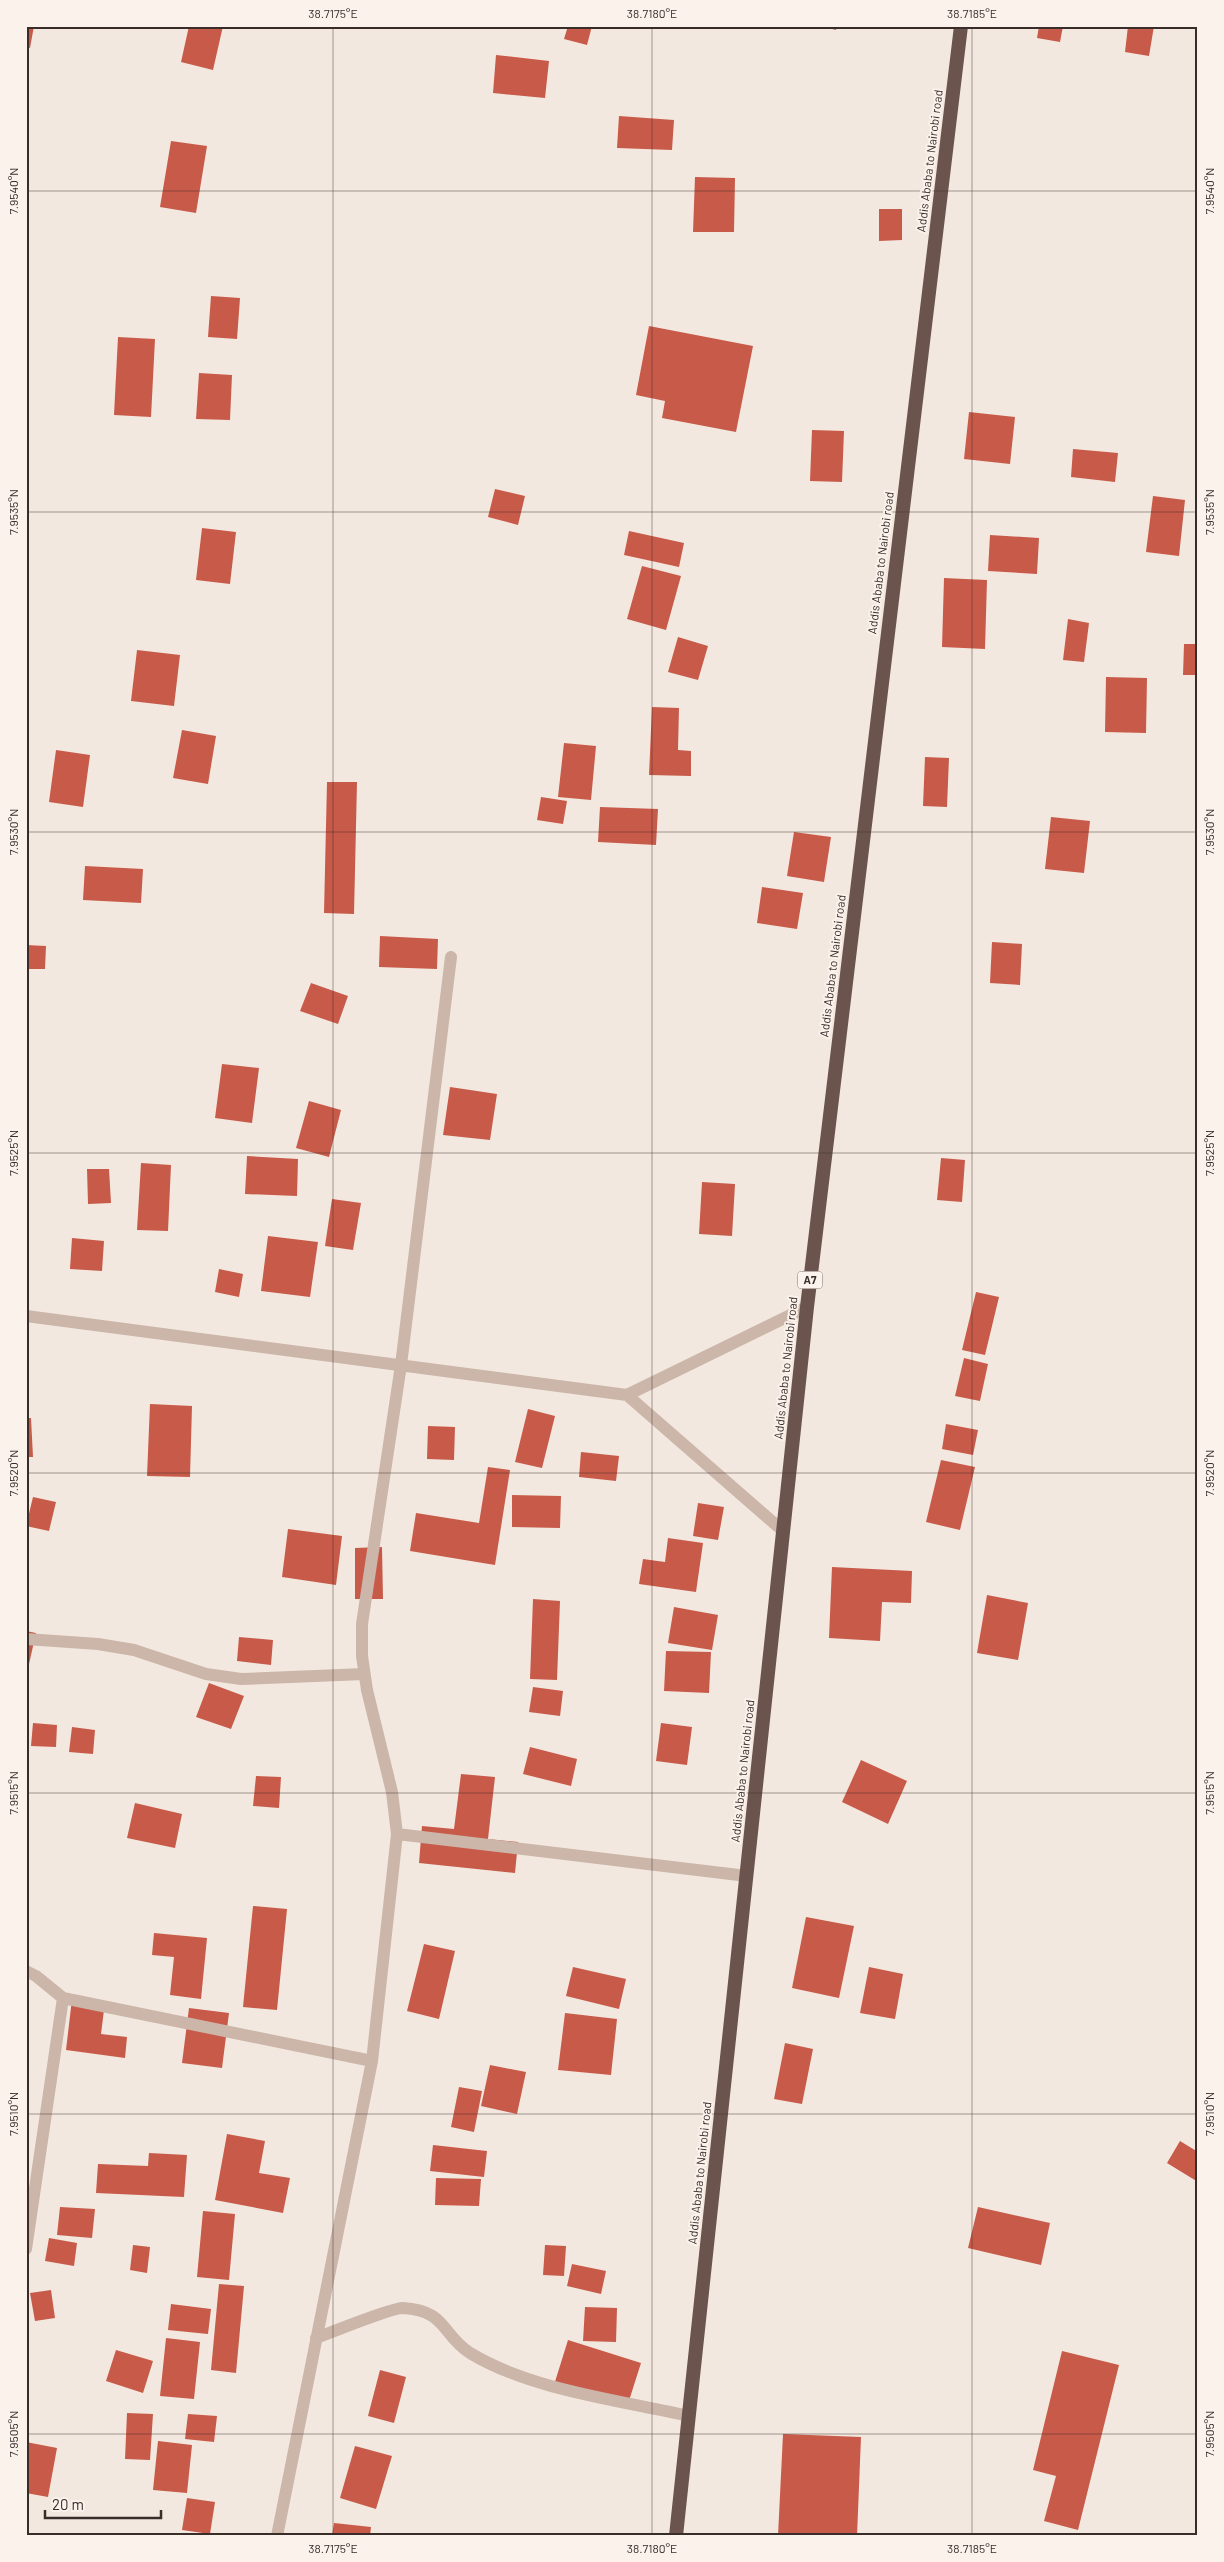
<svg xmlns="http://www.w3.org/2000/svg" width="1224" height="2562" font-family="Barlow,sans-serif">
<rect width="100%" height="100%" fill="#f3e8df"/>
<path fill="#c85a49" d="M26,26H34L30,48L26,47Z
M189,26H223L213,70L181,62Z
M568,26H592L587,45L564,39Z
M820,26H837L836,30Z
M1039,26H1063L1060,42L1037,38Z
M1128,26H1154L1149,56L1125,52Z
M496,55L549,61L545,98L493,93Z
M619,116L674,120L672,150L617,148Z
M171,141L207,146L196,213L160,207Z
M695,177L735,178L734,232H693Z
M879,209H902V240L879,241Z
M211,296L240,298L237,339L208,337Z
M649,326L753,346L736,432L662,418L665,401L636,395Z
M118,337L155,339L151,417L114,415Z
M199,373L232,375L230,420L196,419Z
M969,412L1015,417L1010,464L964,459Z
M812,430L844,431L842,482L810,481Z
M1073,449L1118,453L1115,482L1071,477Z
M495,489L525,496L518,525L488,517Z
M1153,496L1185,500L1179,556L1146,552Z
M202,528L236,532L230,584L196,580Z
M629,531L684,543L679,567L624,555Z
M990,535L1039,538L1037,574L988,571Z
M642,566L681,576L666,630L627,619Z
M944,578L987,580L985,649L942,647Z
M1068,619L1089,623L1084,662L1063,660Z
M678,637L708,646L698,680L668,672Z
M1184,644H1198V675H1183Z
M137,650L180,655L174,706L131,701Z
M1106,677L1147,678L1146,733L1105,732Z
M652,707L679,708L678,750L691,751V776L649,775Z
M182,730L216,736L208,784L173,778Z
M564,743L596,746L591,800L558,797Z
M56,750L90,755L83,807L49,802Z
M925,757L949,758L947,807L923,806Z
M327,782H357L354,914L324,913Z
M541,797L567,801L563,824L537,820Z
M600,807L658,809L656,845L598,842Z
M1051,817L1090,821L1084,873L1045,869Z
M794,832L831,837L824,882L787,876Z
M85,866L143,869L141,903L83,900Z
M762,887L803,893L797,929L757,923Z
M380,936L438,939L437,969L379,967Z
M992,942L1022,944L1020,985L990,983Z
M26,945L46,946L45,969H26Z
M311,983L348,996L338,1024L300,1011Z
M222,1064L259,1068L252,1123L215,1118Z
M450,1087L497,1094L490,1140L443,1135Z
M309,1101L341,1110L329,1157L296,1148Z
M247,1156L298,1159L297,1196L245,1194Z
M941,1158L965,1160L962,1202L937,1200Z
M141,1163L171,1165L168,1231L137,1230Z
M87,1169H109L111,1203L88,1204Z
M702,1182L735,1184L732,1236L699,1234Z
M332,1199L361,1203L353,1250L325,1246Z
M268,1236L318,1242L310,1297L261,1291Z
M72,1238L104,1241L102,1271L70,1269Z
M219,1269L243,1274L239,1297L215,1292Z
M976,1292L999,1297L985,1355L962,1350Z
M964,1358L988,1364L980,1401L955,1396Z
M150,1404L192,1406L190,1477L147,1476Z
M528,1409L555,1416L542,1468L515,1462Z
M26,1418H31L33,1457H26Z
M946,1424L978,1430L973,1455L942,1449Z
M428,1426L455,1427L454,1460L427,1459Z
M581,1452L619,1456L616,1481L579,1477Z
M941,1460L975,1467L960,1530L926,1522Z
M488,1467L510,1470L495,1565L410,1551L416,1513L479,1523Z
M512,1495L561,1496L560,1528L512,1527Z
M33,1497L56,1502L49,1531L26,1526Z
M698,1503L724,1507L718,1540L693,1536Z
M288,1529L342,1536L336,1585L282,1577Z
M668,1538L703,1543L696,1592L639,1584L643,1559L665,1562Z
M382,1547L383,1599H355V1548Z
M832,1567L912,1571L911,1603L882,1602L880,1641L829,1638Z
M987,1595L1028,1603L1018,1660L977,1653Z
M533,1599L560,1601L557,1680L530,1679Z
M674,1607L718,1615L712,1650L668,1643Z
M26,1631L36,1633L27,1673H26Z
M239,1637L273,1640L271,1665L237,1661Z
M666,1651L711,1652L709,1693L664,1691Z
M209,1683L244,1696L231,1729L196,1717Z
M533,1687L563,1691L560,1716L529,1712Z
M33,1723L57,1725L56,1747L31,1746Z
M661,1723L692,1727L687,1765L656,1761Z
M72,1727L95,1730L93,1754L69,1752Z
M530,1747L577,1759L571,1786L523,1774Z
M861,1760L907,1781L888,1824L842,1802Z
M461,1774L495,1777L488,1839L518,1842L515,1873L419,1863L422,1826L454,1829Z
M256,1776L281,1777L279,1808L253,1806Z
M135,1803L182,1814L175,1848L127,1838Z
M253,1906L287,1909L277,2010L243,2007Z
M806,1917L854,1926L839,1998L792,1988Z
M154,1933L207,1938L201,1999L170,1995L174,1957L152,1955Z
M424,1944L455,1951L439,2019L407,2011Z
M573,1967L626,1979L619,2009L566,1996Z
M869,1967L903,1974L895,2019L860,2013Z
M72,1999L105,2002L101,2034L127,2037L125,2058L66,2050Z
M189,2008L229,2013L222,2068L182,2063Z
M565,2013L617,2019L611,2075L558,2070Z
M785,2043L813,2049L802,2104L774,2099Z
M490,2065L526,2072L517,2114L481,2106Z
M459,2087L482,2091L474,2132L451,2127Z
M227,2134L265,2141L259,2173L290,2178L283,2213L215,2200Z
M1180,2141L1198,2152V2182L1167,2163Z
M433,2145L487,2151L484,2177L430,2171Z
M149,2153L187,2155L184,2197L96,2193L98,2164L148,2166Z
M436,2178L481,2179L479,2206L435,2205Z
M60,2207L95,2209L92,2238L57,2235Z
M978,2207L1050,2223L1041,2265L968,2248Z
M203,2211L235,2214L229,2280L197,2277Z
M49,2238L77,2243L74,2266L45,2261Z
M133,2245L150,2247L147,2273L130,2270Z
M545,2245L566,2246L564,2276L543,2275Z
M572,2264L606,2271L601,2294L567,2286Z
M219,2284L244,2286L236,2373L211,2370Z
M51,2290L55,2318L35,2321L30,2293Z
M171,2304L211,2309L208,2334L168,2330Z
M585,2307L617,2308L616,2342L583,2341Z
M166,2338L200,2342L194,2399L160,2396Z
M568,2340L641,2363L627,2407L554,2385Z
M116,2350L153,2361L143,2393L106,2381Z
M1062,2351L1119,2365L1078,2530L1044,2521L1056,2476L1033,2470Z
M380,2370L406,2377L394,2423L368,2416Z
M127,2413L153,2414L150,2460L125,2459Z
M188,2414L217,2416L214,2442L185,2439Z
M783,2434L861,2437L857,2536H778Z
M158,2441L192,2445L187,2493L153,2490Z
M26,2442L57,2448L48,2497L26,2493Z
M355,2446L392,2456L376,2509L340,2498Z
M187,2498L215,2502L210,2534L182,2530Z
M334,2523L371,2527L370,2536H332Z"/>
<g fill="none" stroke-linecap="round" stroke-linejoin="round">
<path stroke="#ccb6aa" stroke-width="12" d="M26,1316L627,1395L783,1531
M627,1395L807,1307
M26,1639L98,1644L134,1650L206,1674L241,1679L364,1674
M397,1834L747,1876
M26,1971L36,1976L63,1998L372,2061
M26,2249L63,1998
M316,2338C333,2332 390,2308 403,2308C446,2310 442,2335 470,2353C531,2390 619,2400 689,2416
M277,2536L372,2061L397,1834L392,1792L367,1690L362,1656V1624L401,1365L451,957"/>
<path stroke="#6b544e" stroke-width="14" d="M676,2536L807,1307L961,26"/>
</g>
<path fill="none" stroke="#392d2a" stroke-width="1" stroke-opacity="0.45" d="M333,26V2536M652,26V2536M972,26V2536M26,191H1198M26,512H1198M26,832H1198M26,1153H1198M26,1473H1198M26,1793H1198M26,2114H1198M26,2434H1198"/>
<g text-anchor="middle" stroke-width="4" stroke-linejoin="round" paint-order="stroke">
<rect fill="#fbf2ec" stroke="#736864" stroke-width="1" x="797.5" y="1271.5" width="25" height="17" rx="4"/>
<g font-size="11" font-weight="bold" fill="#392d2a">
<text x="810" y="1284">A7</text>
</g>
<g font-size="12" fill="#392d2a" stroke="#fbf2ec">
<text transform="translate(930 161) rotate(-83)" y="4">Addis Ababa to Nairobi road</text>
<text transform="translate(881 563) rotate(-83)" y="4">Addis Ababa to Nairobi road</text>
<text transform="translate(833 966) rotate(-83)" y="4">Addis Ababa to Nairobi road</text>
<text transform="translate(786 1368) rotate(-84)" y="4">Addis Ababa to Nairobi road</text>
<text transform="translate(743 1771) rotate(-84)" y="4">Addis Ababa to Nairobi road</text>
<text transform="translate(700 2173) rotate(-84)" y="4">Addis Ababa to Nairobi road</text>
</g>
</g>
<rect width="1224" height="2562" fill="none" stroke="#fbf2ec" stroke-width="55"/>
<path d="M45 2510v8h116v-8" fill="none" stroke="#392d2a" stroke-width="2.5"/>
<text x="52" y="2510" font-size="15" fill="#392d2a" stroke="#fbf2ec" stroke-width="4" paint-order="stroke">20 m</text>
<rect x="28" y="28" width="1168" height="2506" fill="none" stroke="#392d2a" stroke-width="2"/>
<g font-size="12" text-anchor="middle" fill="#392d2a">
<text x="333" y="18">38.7175°E</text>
<text x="652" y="18">38.7180°E</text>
<text x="972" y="18">38.7185°E</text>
<text transform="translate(14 191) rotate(-90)" y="4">7.9540°N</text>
<text transform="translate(1210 191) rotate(-90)" y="4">7.9540°N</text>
<text transform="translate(14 512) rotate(-90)" y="4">7.9535°N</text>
<text transform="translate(1210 512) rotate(-90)" y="4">7.9535°N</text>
<text transform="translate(14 832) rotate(-90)" y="4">7.9530°N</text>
<text transform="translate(1210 832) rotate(-90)" y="4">7.9530°N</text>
<text transform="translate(14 1153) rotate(-90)" y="4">7.9525°N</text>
<text transform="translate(1210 1153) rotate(-90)" y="4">7.9525°N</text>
<text transform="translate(14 1473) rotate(-90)" y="4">7.9520°N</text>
<text transform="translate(1210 1473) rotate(-90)" y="4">7.9520°N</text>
<text transform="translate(14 1793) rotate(-90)" y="4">7.9515°N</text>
<text transform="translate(1210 1793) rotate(-90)" y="4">7.9515°N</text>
<text transform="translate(14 2114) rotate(-90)" y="4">7.9510°N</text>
<text transform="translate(1210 2114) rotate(-90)" y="4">7.9510°N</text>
<text transform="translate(14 2434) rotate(-90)" y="4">7.9505°N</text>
<text transform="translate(1210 2434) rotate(-90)" y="4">7.9505°N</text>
<text x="333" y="2553">38.7175°E</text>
<text x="652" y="2553">38.7180°E</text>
<text x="972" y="2553">38.7185°E</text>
</g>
</svg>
